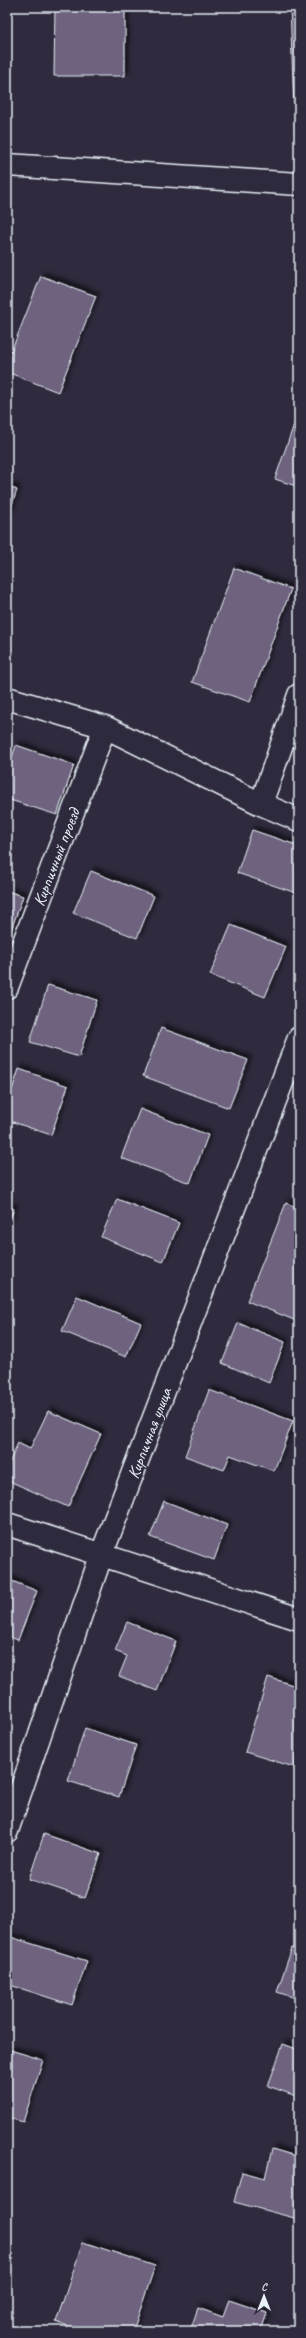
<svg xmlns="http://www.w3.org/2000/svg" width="306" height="2338" font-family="Caveat,sans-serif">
<defs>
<filter id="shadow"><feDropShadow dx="3.5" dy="-3.5" stdDeviation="2" flood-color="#0009"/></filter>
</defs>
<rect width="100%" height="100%" fill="#2f2a3d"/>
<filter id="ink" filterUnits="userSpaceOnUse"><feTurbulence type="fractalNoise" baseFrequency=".025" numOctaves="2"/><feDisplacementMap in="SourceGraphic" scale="8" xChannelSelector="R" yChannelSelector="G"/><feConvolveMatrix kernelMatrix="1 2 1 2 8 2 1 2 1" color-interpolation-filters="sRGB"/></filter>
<g filter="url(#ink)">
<path fill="#6e627f" stroke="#e8f1f8" filter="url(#shadow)" d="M55,7H125V76H54Z
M290,7H299V132H295Z
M41,276L96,296L58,392L7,372V362Z
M299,410V487L275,479Z
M7,486L17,490L7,519Z
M234,568L291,589L250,702L192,682Z
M16,745L74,765L57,815L7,799V774Z
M252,830L299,846V894L237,873Z
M91,871L154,896L137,938L73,913Z
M7,891L23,896L7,942Z
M231,925L286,947L265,997L210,975Z
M48,985L97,1000L79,1057L30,1042Z
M161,1028L248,1060L229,1108L143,1076Z
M19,1069L68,1086L51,1135L7,1120V1105Z
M140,1109L208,1135L190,1183L121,1158Z
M117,1199L179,1223L163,1262L101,1237Z
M286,1203L299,1208V1322L247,1301Z
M7,1206L14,1209L7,1226Z
M77,1296L141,1323L126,1357L62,1331Z
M238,1323L285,1342L269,1383L222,1363Z
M209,1390L293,1421L274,1471L230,1455L224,1470L185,1456Z
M48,1411L101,1434L68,1507L7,1480V1468L18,1443L30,1449Z
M164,1501L227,1525L214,1560L150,1537Z
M7,1579L37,1591L18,1640L7,1636Z
M127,1622L176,1641L157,1691L119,1676L127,1656L115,1651Z
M268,1677L299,1687V1753L294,1767L245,1752Z
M85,1728L136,1745L119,1797L68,1781Z
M44,1834L101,1854L85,1898L29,1879Z
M7,1936L87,1961L72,2005L7,1984Z
M292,1948L299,1950V1999L277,1992Z
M283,2044L299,2050V2097L268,2086Z
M7,2049L43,2060L23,2122L7,2117Z
M272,2149L299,2157L298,2219L234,2202L242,2172L265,2178Z
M83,2242L155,2266L133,2331H84L56,2322Z
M229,2300L267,2313L261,2331H190L198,2308L223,2317Z"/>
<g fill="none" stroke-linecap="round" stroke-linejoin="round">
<defs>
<path id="street" d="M7,165L299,184
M7,698L105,727L261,804L299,820
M261,804L299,695
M7,987L105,727
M7,1524L299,1619
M7,1831L101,1556L299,1038"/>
</defs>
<use href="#street" stroke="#e8f1f8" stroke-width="25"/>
<use href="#street" stroke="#2f2a3d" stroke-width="22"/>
</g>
</g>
<g text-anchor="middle" stroke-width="3" stroke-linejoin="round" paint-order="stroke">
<g font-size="17" fill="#e8f1f8" stroke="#2f2a3d">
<text transform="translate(56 857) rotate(-69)" y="6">Кирпичный проезд</text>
<text transform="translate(149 1433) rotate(-69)" y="6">Кирпичная улица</text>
</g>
</g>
<rect width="306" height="2338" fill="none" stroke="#2f2a3d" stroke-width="24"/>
<rect x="12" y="12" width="282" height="2314" fill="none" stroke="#e8f1f8" stroke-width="1.5" filter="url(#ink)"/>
<g transform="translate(264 2296)" stroke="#2f2a3d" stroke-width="3" paint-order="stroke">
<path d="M0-3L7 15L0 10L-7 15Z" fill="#e8f1f8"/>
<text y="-6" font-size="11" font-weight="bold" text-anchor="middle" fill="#e8f1f8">С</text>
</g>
</svg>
